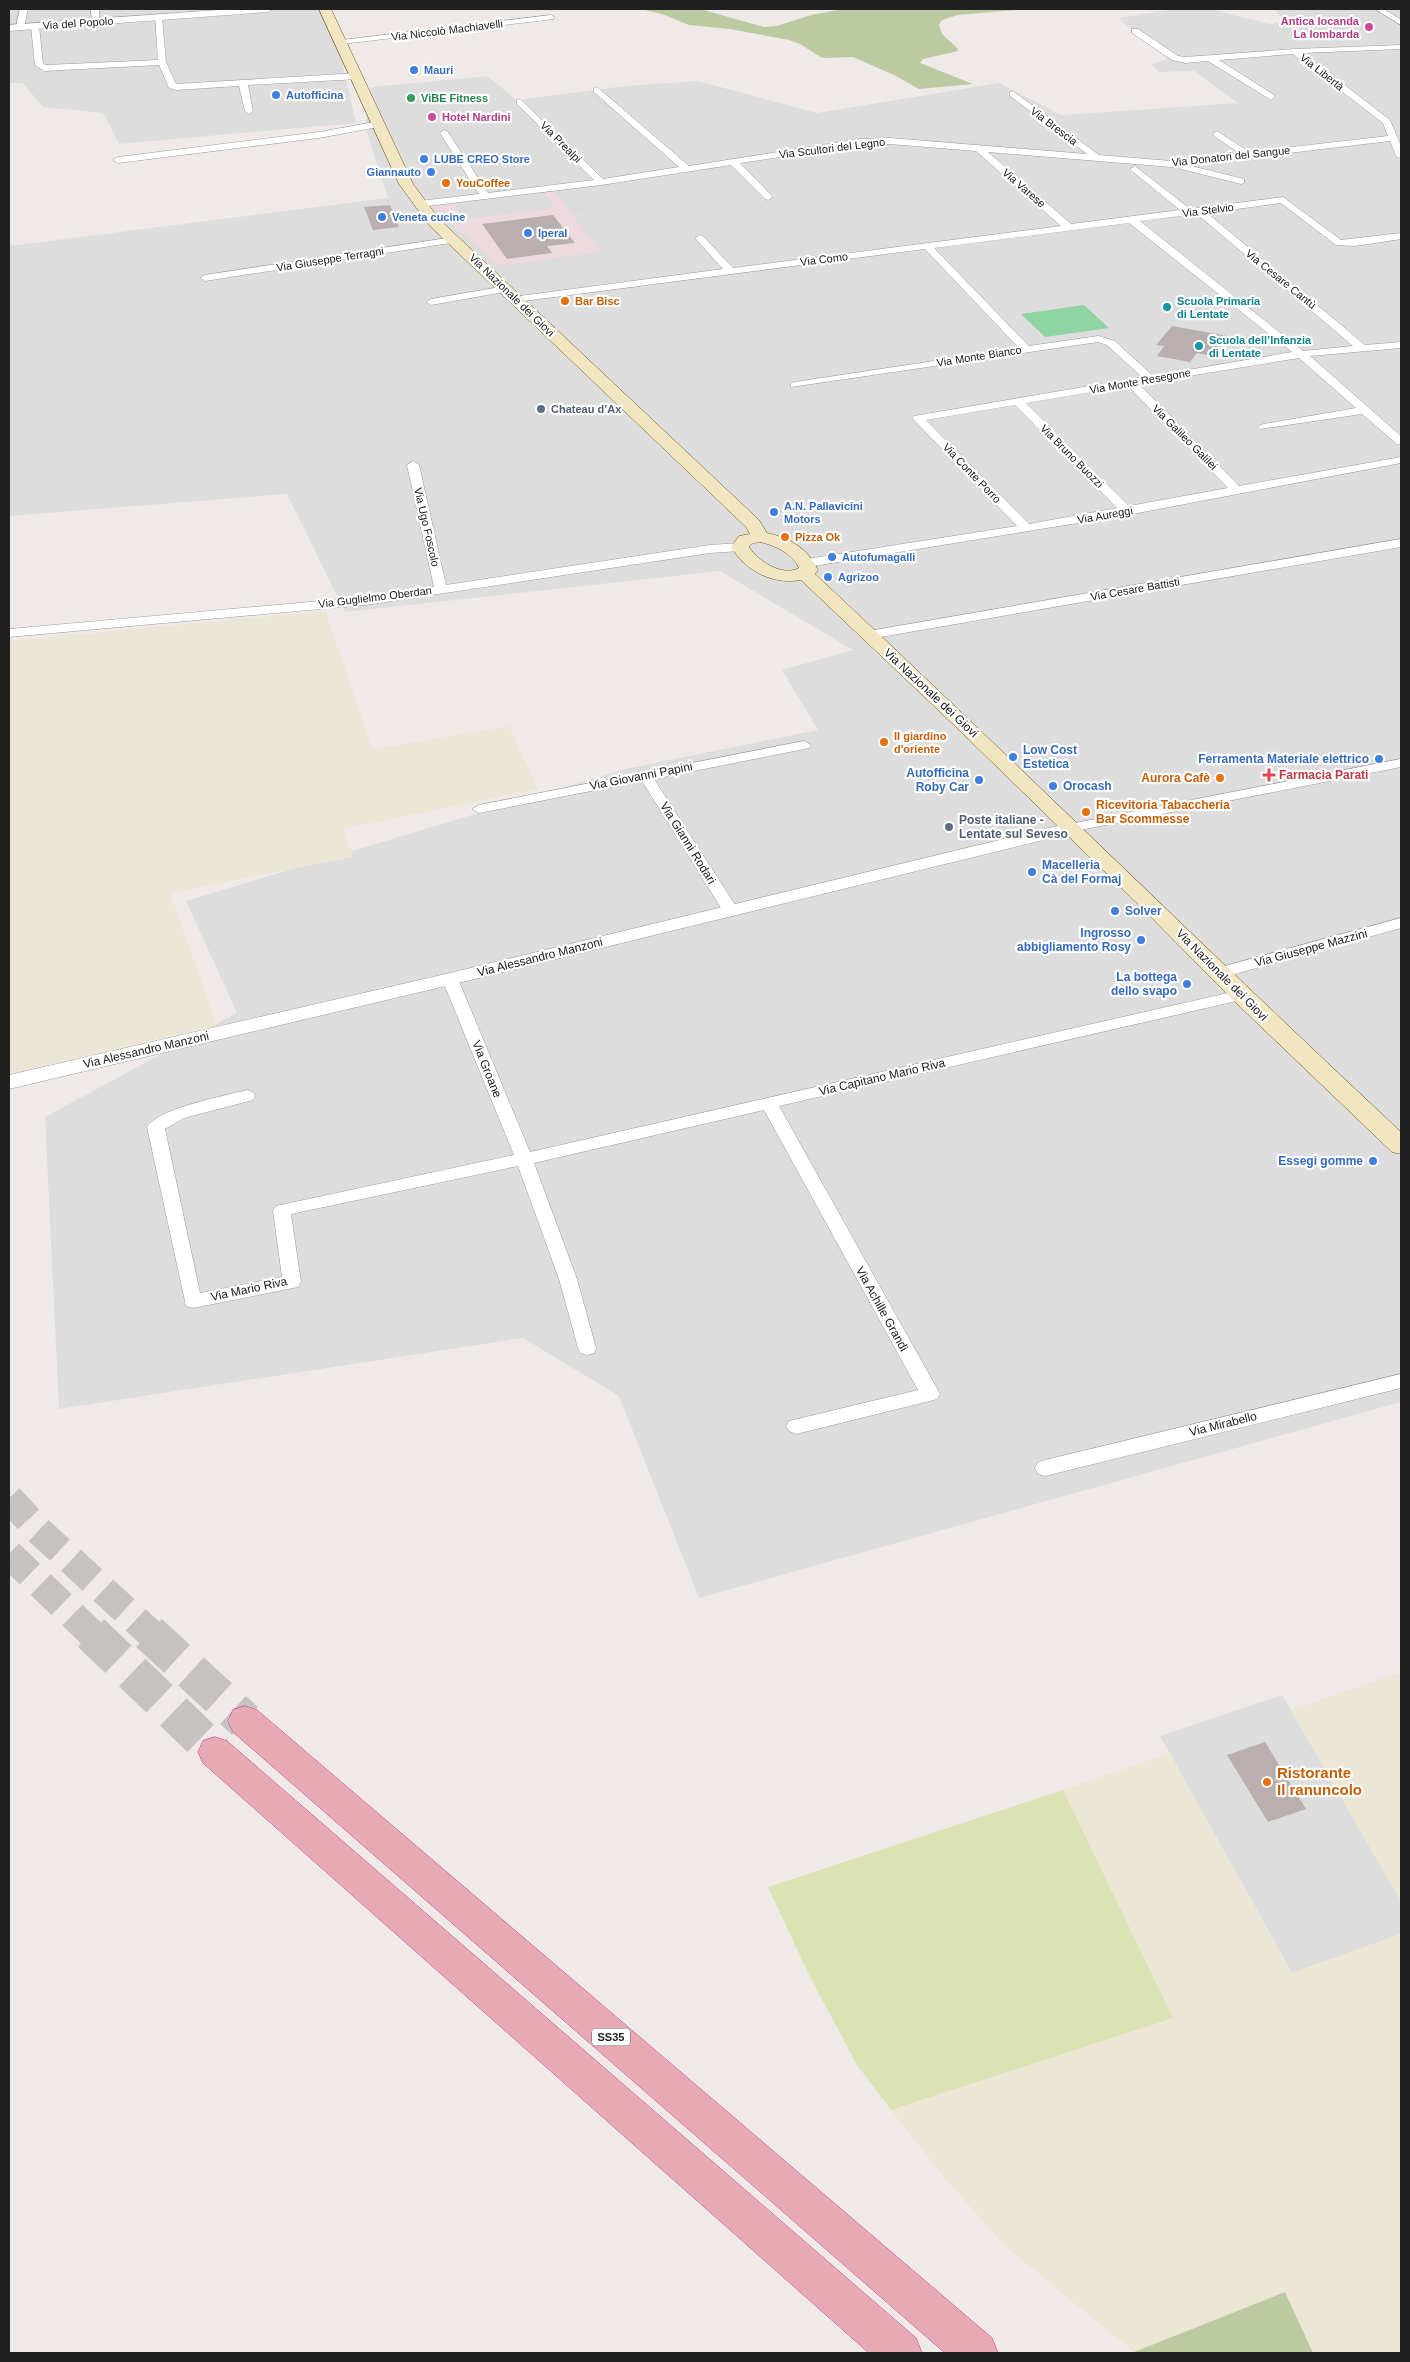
<svg xmlns="http://www.w3.org/2000/svg" width="1410" height="2362" font-family="Helvetica,sans-serif">
<rect width="100%" height="100%" fill="#efeae8"/>
<path fill="#dedddd" d="M9,9H330L356,123L119,144L103,113L43,107L23,83H9Z
M1175,9H1211L1269,24L1285,22L1274,9H1401V1402L699,1598L619,1396L523,1338L59,1409L45,1117L237,1013L186,901L625,769L818,730L782,670L853,650L720,571L345,612L287,494L9,516V246L388,198L365,126L370,88L383,86L487,76L517,100L625,86L698,81L817,113L999,83L1061,115L1238,103L1194,71L1159,72L1151,65L1167,59L1118,18Z
M1282,1695L1401,1901V1934L1292,1973L1160,1736Z"/>
<path fill="#eed9df" d="M583,184L606,210L572,216L601,252L499,266L429,203Z"/>
<path fill="#ece6d5" d="M325,611L373,749L509,726L538,789L343,829L353,857L170,893L217,1025L9,1074V641Z
M1401,1672V1901L1291,1710Z
M1170,1753L1291,1973L1401,1934V2353H1313L1285,2292L1134,2352L1006,2247L942,2175L891,2110L1173,2018L1063,1790Z"/>
<path fill="#dbe3b4" d="M1063,1790L1173,2018L891,2110L857,2065L809,1975L768,1887Z"/>
<path fill="#bbcaa1" d="M641,9H700L764,27L777,26L811,15L843,9H1025L958,15L942,20L939,25L942,34L957,48L958,51L923,59L920,63L973,84L919,89L894,75L853,57L822,58L800,44L789,40L730,29L689,25L662,14Z
M1285,2292L1313,2353L1134,2352Z"/>
<path fill="#8fd5a2" d="M1084,305L1109,328L1045,337L1021,314Z"/>
<path fill="#dcdcdc" d="M397,85L413,109L390,111L375,87Z
M593,91L667,157L660,158L587,92Z
M748,100L752,103L657,116L655,113Z
M416,112L423,125L396,128L390,115Z
M900,135L1052,148L1050,151L898,138Z
M586,186L606,210L572,215L554,190Z
M1094,189L1127,218L1080,223L1068,221L1038,195Z
M543,191L555,208L463,219L452,202Z
M1161,250L1220,295L1210,297L1150,252Z
M601,252L621,281L531,292L523,289L499,266Z
M575,365L622,414L563,421L532,375Z
M1313,371L1343,396L1327,399L1298,374Z
M875,657L926,714L842,732L797,675Z
M1237,782L1244,789L1136,813L1129,805Z
M651,793L692,867L675,869L649,820L655,819L643,795Z
M1016,815L1030,828L948,846L941,837Z
M1127,900L1218,993L1206,995L1114,904Z
M1021,1318L1038,1344L935,1370L924,1344Z
M1291,1366L1308,1389L1175,1423L1160,1397Z"/>
<path fill="#b8afae" d="M390,205L399,227L373,230L364,207Z
M553,215L575,243L547,246L552,253L507,259L482,224Z
M1172,326L1228,336L1213,356L1197,353L1190,362L1157,356L1164,346L1156,345Z
M1265,1742L1306,1809L1268,1822L1227,1755Z"/>
<g fill="none" stroke-linecap="round" stroke-linejoin="round">
<path stroke="#c6c2c0" stroke-width="29" stroke-dasharray="29 15" stroke-linecap="butt" d="M9,1498L38,1530L151,1634
M9,1554L92,1634"/>
<path stroke="#c6c2c0" stroke-width="38" stroke-dasharray="38 19" stroke-linecap="butt" d="M91,1633L215,1752
M149,1633L245,1721"/>
<defs>
<path id="minor" d="M20,9H28L24,27L20,29L16,27Z
M91,9H99V23L92,21Z
M1375,9H1384L1401,20V25Z
M155,15L162,17L166,62L176,84L358,73L362,76L358,79L248,85L253,111L249,114L245,111L239,86L176,90L169,88L159,65L44,71L35,65L31,26L35,24L39,26L43,64L46,65L158,60Z
M551,15L555,17L554,19L342,44L338,42L342,40Z
M1132,29H1138L1178,56L1185,57L1295,49L1401,45V49L1303,53L1390,120L1401,146V159L1396,156L1390,141L1187,165L1244,179V183L1241,184L1181,169L1180,166L1171,167L988,152L1071,224L1180,210L1132,171L1130,169L1135,166L1190,209L1283,197L1341,240L1401,233V239L1355,246L1336,245L1281,203L1207,213L1365,345L1401,342V348L1310,356L1401,436V445L1397,444L1362,414L1260,429L1258,427L1260,425L1264,424L1356,408L1299,358L1139,384L1239,486L1401,457V463L1127,515L807,567L803,566L801,563L803,560L807,559L1017,526L914,420L912,418L914,416L1142,377L1107,345L1098,342L791,387V383L795,382L1019,348L925,249L516,302L511,299L512,297L723,269L695,238L700,235L703,236L733,268L1061,226L976,151L890,144L860,145L740,163L771,195L773,197L768,200L765,199L731,165L601,185L419,207L414,204L419,201L479,194L440,133L444,130L447,131L488,193L594,180L517,104V100L520,99L603,179L679,167L594,92V88L597,87L689,166L860,139L890,138L1087,154L1010,96V92L1013,91L1099,155L1171,161L1239,153L1214,136L1213,134L1217,131L1249,152L1388,136L1383,123L1293,54L1219,60L1274,95L1275,97L1271,100L1208,61L1185,63L1172,60L1132,33ZM1197,214L1353,346L1303,351L1140,221ZM1129,223L1292,352L1153,376L1115,341L1098,336L1029,346L934,248ZM1128,386L1228,488L1129,506L1026,403ZM1015,405L1117,508L1029,524L926,420Z
M380,121L383,122V126L319,138L118,163L113,160L118,157L319,132Z
M454,237L457,238V242L205,281L200,278L205,275Z
M506,286L510,287V291L431,305L426,302L431,299Z
M413,461L419,465L446,585L710,545L740,543L746,547L740,551L710,553L365,605L9,637V629L365,597L434,587L407,465Z
M1401,539V547L869,639L862,635L869,631Z
M804,741L811,745L809,748L654,779L739,911L731,916L723,911L642,781L479,813L472,809L479,805Z
M1401,759V767L1070,832L1063,828L1070,824Z
M1401,918V928L1220,978L1214,977L1212,973L1214,969Z
M450,974L456,975L458,979L530,1152L1241,990L1247,991L1249,995L1247,999L1241,1000L779,1106L940,1394L937,1399L930,1401L796,1434L789,1431L786,1426L789,1421L918,1390L764,1110L534,1163L577,1279L596,1348L594,1353L587,1355L580,1353L578,1348L559,1279L518,1166L291,1214L301,1282L298,1287L193,1308L186,1306L147,1127C159,1108 224,1096 247,1090L253,1092L255,1096L253,1100L184,1118L165,1129L200,1293L282,1277L273,1210L276,1206L514,1155L442,979L444,975Z
M1401,1374V1388L1045,1476L1038,1474L1035,1468L1038,1462L1045,1460Z"/>
<path id="tertiary" d="M232,9H273L268,12L9,31V25Z
M1070,823L1076,824L1079,828L1076,832L450,985L9,1089V1075L450,973Z"/>
<path id="secondary" d="M319,9H331L413,184L439,219L759,520L767,533C789,538 808,548 818,570L815,574C1012,758 1204,948 1401,1132V1154L1392,1152L1233,1000L1143,909L954,725L801,580C772,585 746,571 731,547L739,536L750,534L746,527L429,225L399,184ZM760,542C775,545 793,554 799,568C782,577 758,561 749,547L751,544Z"/>
<path id="trunk" d="M245,1706L257,1710L992,2338L998,2353H945L233,1732L228,1721L233,1710Z
M215,1737L227,1741L916,2338L922,2353H869L203,1763L198,1752L203,1741Z"/>
</defs>
<use href="#minor" stroke="#9a9a9a" stroke-width="1"/>
<use href="#tertiary" stroke="#9a9a9a" stroke-width="1"/>
<use href="#secondary" stroke="#6c5712" stroke-width="1"/>
<use href="#trunk" stroke="#c63b9b" stroke-width="1"/>
<use href="#minor" fill="#fff" fill-rule="evenodd"/>
<use href="#tertiary" fill="#fff" fill-rule="evenodd"/>
<use href="#secondary" fill="#f2e5c2" fill-rule="evenodd"/>
<use href="#trunk" fill="#e7aab4" fill-rule="evenodd"/>
</g>
<g fill="#d1479c" stroke="#fff" stroke-width="2">
<circle cx="1369" cy="27" r="5"/>
<circle cx="432" cy="117" r="5"/>
</g>
<g fill="#3f7fe0" stroke="#fff" stroke-width="2">
<circle cx="414" cy="70" r="5"/>
<circle cx="276" cy="95" r="5"/>
<circle cx="424" cy="159" r="5"/>
<circle cx="431" cy="172" r="5"/>
<circle cx="382" cy="217" r="5"/>
<circle cx="528" cy="233" r="5"/>
<circle cx="774" cy="512" r="5"/>
<circle cx="832" cy="557" r="5"/>
<circle cx="828" cy="577" r="5"/>
<circle cx="1013" cy="757" r="5"/>
<circle cx="1379" cy="759" r="5"/>
<circle cx="979" cy="780" r="5"/>
<circle cx="1053" cy="786" r="5"/>
<circle cx="1032" cy="872" r="5"/>
<circle cx="1115" cy="911" r="5"/>
<circle cx="1141" cy="940" r="5"/>
<circle cx="1187" cy="984" r="5"/>
<circle cx="1373" cy="1161" r="5"/>
</g>
<circle fill="#2e9e5b" stroke="#fff" stroke-width="2" cx="411" cy="98" r="5"/>
<g fill="#e8710a" stroke="#fff" stroke-width="2">
<circle cx="446" cy="183" r="5"/>
<circle cx="565" cy="301" r="5"/>
<circle cx="785" cy="537" r="5"/>
<circle cx="884" cy="742" r="5"/>
<circle cx="1220" cy="778" r="5"/>
<circle cx="1086" cy="812" r="5"/>
<circle cx="1267" cy="1782" r="5"/>
</g>
<g fill="#0f9aa8" stroke="#fff" stroke-width="2">
<circle cx="1167" cy="307" r="5"/>
<circle cx="1199" cy="346" r="5"/>
</g>
<g fill="#5c6f8a" stroke="#fff" stroke-width="2">
<circle cx="541" cy="409" r="5"/>
<circle cx="949" cy="827" r="5"/>
</g>
<path fill="#e0444e" stroke="#fff" stroke-width="2" d="M1266.5 767.5h5v5h5v5h-5v5h-5v-5h-5v-5h5z"/>
<g text-anchor="middle" stroke-width="4.5" stroke-linejoin="round" paint-order="stroke">
<g font-size="11" font-weight="bold" fill="#b23c85" stroke="#fff" text-anchor="end">
<text x="1359" y="25">Antica locanda<tspan x="1359" dy="13">La lombarda</tspan></text>
<text x="442" y="121" text-anchor="start">Hotel Nardini</text>
</g>
<g font-size="11" fill="#202020" stroke="#fff">
<text transform="translate(78 23) rotate(-4)" y="4">Via del Popolo</text>
<text transform="translate(447 30) rotate(-7)" y="4">Via Niccolò Machiavelli</text>
<text transform="translate(1322 72) rotate(38)" y="4">Via Libertà</text>
<text transform="translate(1054 126) rotate(37)" y="4">Via Brescia</text>
<text transform="translate(561 142) rotate(45)" y="4">Via Prealpi</text>
<text transform="translate(832 148) rotate(-7)" y="4">Via Scultori del Legno</text>
<text transform="translate(1231 156) rotate(-6)" y="4">Via Donatori del Sangue</text>
<text transform="translate(1024 188) rotate(41)" y="4">Via Varese</text>
<text transform="translate(1208 210) rotate(-7)" y="4">Via Stelvio</text>
<text transform="translate(330 259) rotate(-9)" y="4">Via Giuseppe Terragni</text>
<text transform="translate(824 259) rotate(-7)" y="4">Via Como</text>
<text transform="translate(1281 279) rotate(39)" y="4">Via Cesare Cantù</text>
<text transform="translate(512 295) rotate(44)" y="4">Via Nazionale dei Giovi</text>
<text transform="translate(979 356) rotate(-9)" y="4">Via Monte Bianco</text>
<text transform="translate(1140 381) rotate(-10)" y="4">Via Monte Resegone</text>
<text transform="translate(1185 437) rotate(45)" y="4">Via Galileo Galilei</text>
<text transform="translate(1072 456) rotate(45)" y="4">Via Bruno Buozzi</text>
<text transform="translate(972 473) rotate(46)" y="4">Via Conte Porro</text>
<text transform="translate(1105 515) rotate(-10)" y="4">Via Aureggi</text>
<text transform="translate(427 527) rotate(77)" y="4">Via Ugo Foscolo</text>
<text transform="translate(1135 589) rotate(-10)" y="4">Via Cesare Battisti</text>
<text transform="translate(375 597) rotate(-7)" y="4">Via Guglielmo Oberdan</text>
</g>
<g font-size="11" font-weight="bold" fill="#366cbe" stroke="#fff" text-anchor="start">
<text x="424" y="74">Mauri</text>
<text x="286" y="99">Autofficina</text>
<text x="434" y="163">LUBE CREO Store</text>
<text x="421" y="176" text-anchor="end">Giannauto</text>
<text x="392" y="221">Veneta cucine</text>
<text x="538" y="237">Iperal</text>
<text x="784" y="510">A.N. Pallavicini<tspan x="784" dy="13">Motors</tspan></text>
<text x="842" y="561">Autofumagalli</text>
<text x="838" y="581">Agrizoo</text>
</g>
<g font-size="11" font-weight="bold" fill="#27864d" stroke="#fff" text-anchor="start">
<text x="421" y="102">ViBE Fitness</text>
</g>
<g font-size="11" font-weight="bold" fill="#c56008" stroke="#fff" text-anchor="start">
<text x="456" y="187">YouCoffee</text>
<text x="575" y="305">Bar Bisc</text>
<text x="795" y="541">Pizza Ok</text>
<text x="894" y="740">Il giardino<tspan x="894" dy="13">d'oriente</tspan></text>
</g>
<g font-size="11" font-weight="bold" fill="#0d838f" stroke="#fff" text-anchor="start">
<text x="1177" y="305">Scuola Primaria<tspan x="1177" dy="13">di Lentate</tspan></text>
<text x="1209" y="344">Scuola dell’Infanzia<tspan x="1209" dy="13">di Lentate</tspan></text>
</g>
<g font-size="11" font-weight="bold" fill="#4e5e75" stroke="#fff" text-anchor="start">
<text x="551" y="413">Chateau d’Ax</text>
</g>
<rect fill="#fff" stroke="#636363" stroke-width="1" x="592" y="2028.5" width="38" height="17" rx="4"/>
<g font-size="11" font-weight="bold" fill="#202020">
<text x="611" y="2041">SS35</text>
</g>
<g font-size="12" fill="#202020" stroke="#fff">
<text transform="translate(931 693) rotate(43)" y="4">Via Nazionale dei Giovi</text>
<text transform="translate(641 776) rotate(-11)" y="4">Via Giovanni Papini</text>
<text transform="translate(688 843) rotate(58)" y="4">Via Gianni Rodari</text>
<text transform="translate(1311 948) rotate(-15)" y="4">Via Giuseppe Mazzini</text>
<text transform="translate(540 957) rotate(-14)" y="4">Via Alessandro Manzoni</text>
<text transform="translate(1222 975) rotate(45)" y="4">Via Nazionale dei Giovi</text>
<text transform="translate(146 1050) rotate(-13)" y="4">Via Alessandro Manzoni</text>
<text transform="translate(487 1069) rotate(68)" y="4">Via Groane</text>
<text transform="translate(882 1077) rotate(-13)" y="4">Via Capitano Mario Riva</text>
<text transform="translate(249 1289) rotate(-12)" y="4">Via Mario Riva</text>
<text transform="translate(882 1309) rotate(61)" y="4">Via Achille Grandi</text>
<text transform="translate(1223 1424) rotate(-14)" y="4">Via Mirabello</text>
</g>
<g font-size="12" font-weight="bold" fill="#366cbe" stroke="#fff" text-anchor="end">
<text x="1023" y="754" text-anchor="start">Low Cost<tspan x="1023" dy="14">Estetica</tspan></text>
<text x="1369" y="763">Ferramenta Materiale elettrico</text>
<text x="969" y="777">Autofficina<tspan x="969" dy="14">Roby Car</tspan></text>
<text x="1063" y="790" text-anchor="start">Orocash</text>
<text x="1042" y="869" text-anchor="start">Macelleria<tspan x="1042" dy="14">Cà del Formaj</tspan></text>
<text x="1125" y="915" text-anchor="start">Solver</text>
<text x="1131" y="937">Ingrosso<tspan x="1131" dy="14">abbigliamento Rosy</tspan></text>
<text x="1177" y="981">La bottega<tspan x="1177" dy="14">dello svapo</tspan></text>
<text x="1363" y="1165">Essegi gomme</text>
</g>
<g font-size="12" font-weight="bold" fill="#be3a42" stroke="#fff" text-anchor="start">
<text x="1279" y="779">Farmacia Parati</text>
</g>
<g font-size="12" font-weight="bold" fill="#c56008" stroke="#fff" text-anchor="end">
<text x="1210" y="782">Aurora Cafè</text>
<text x="1096" y="809" text-anchor="start">Ricevitoria Tabaccheria<tspan x="1096" dy="14">Bar Scommesse</tspan></text>
</g>
<g font-size="12" font-weight="bold" fill="#4e5e75" stroke="#fff" text-anchor="start">
<text x="959" y="824">Poste italiane -<tspan x="959" dy="14">Lentate sul Seveso</tspan></text>
</g>
<g font-size="15" font-weight="bold" fill="#c56008" stroke="#fff" text-anchor="start">
<text x="1277" y="1778">Ristorante<tspan x="1277" dy="17">Il ranuncolo</tspan></text>
</g>
</g>
<rect width="1410" height="2362" fill="none" stroke="#202020" stroke-width="20"/>
</svg>
